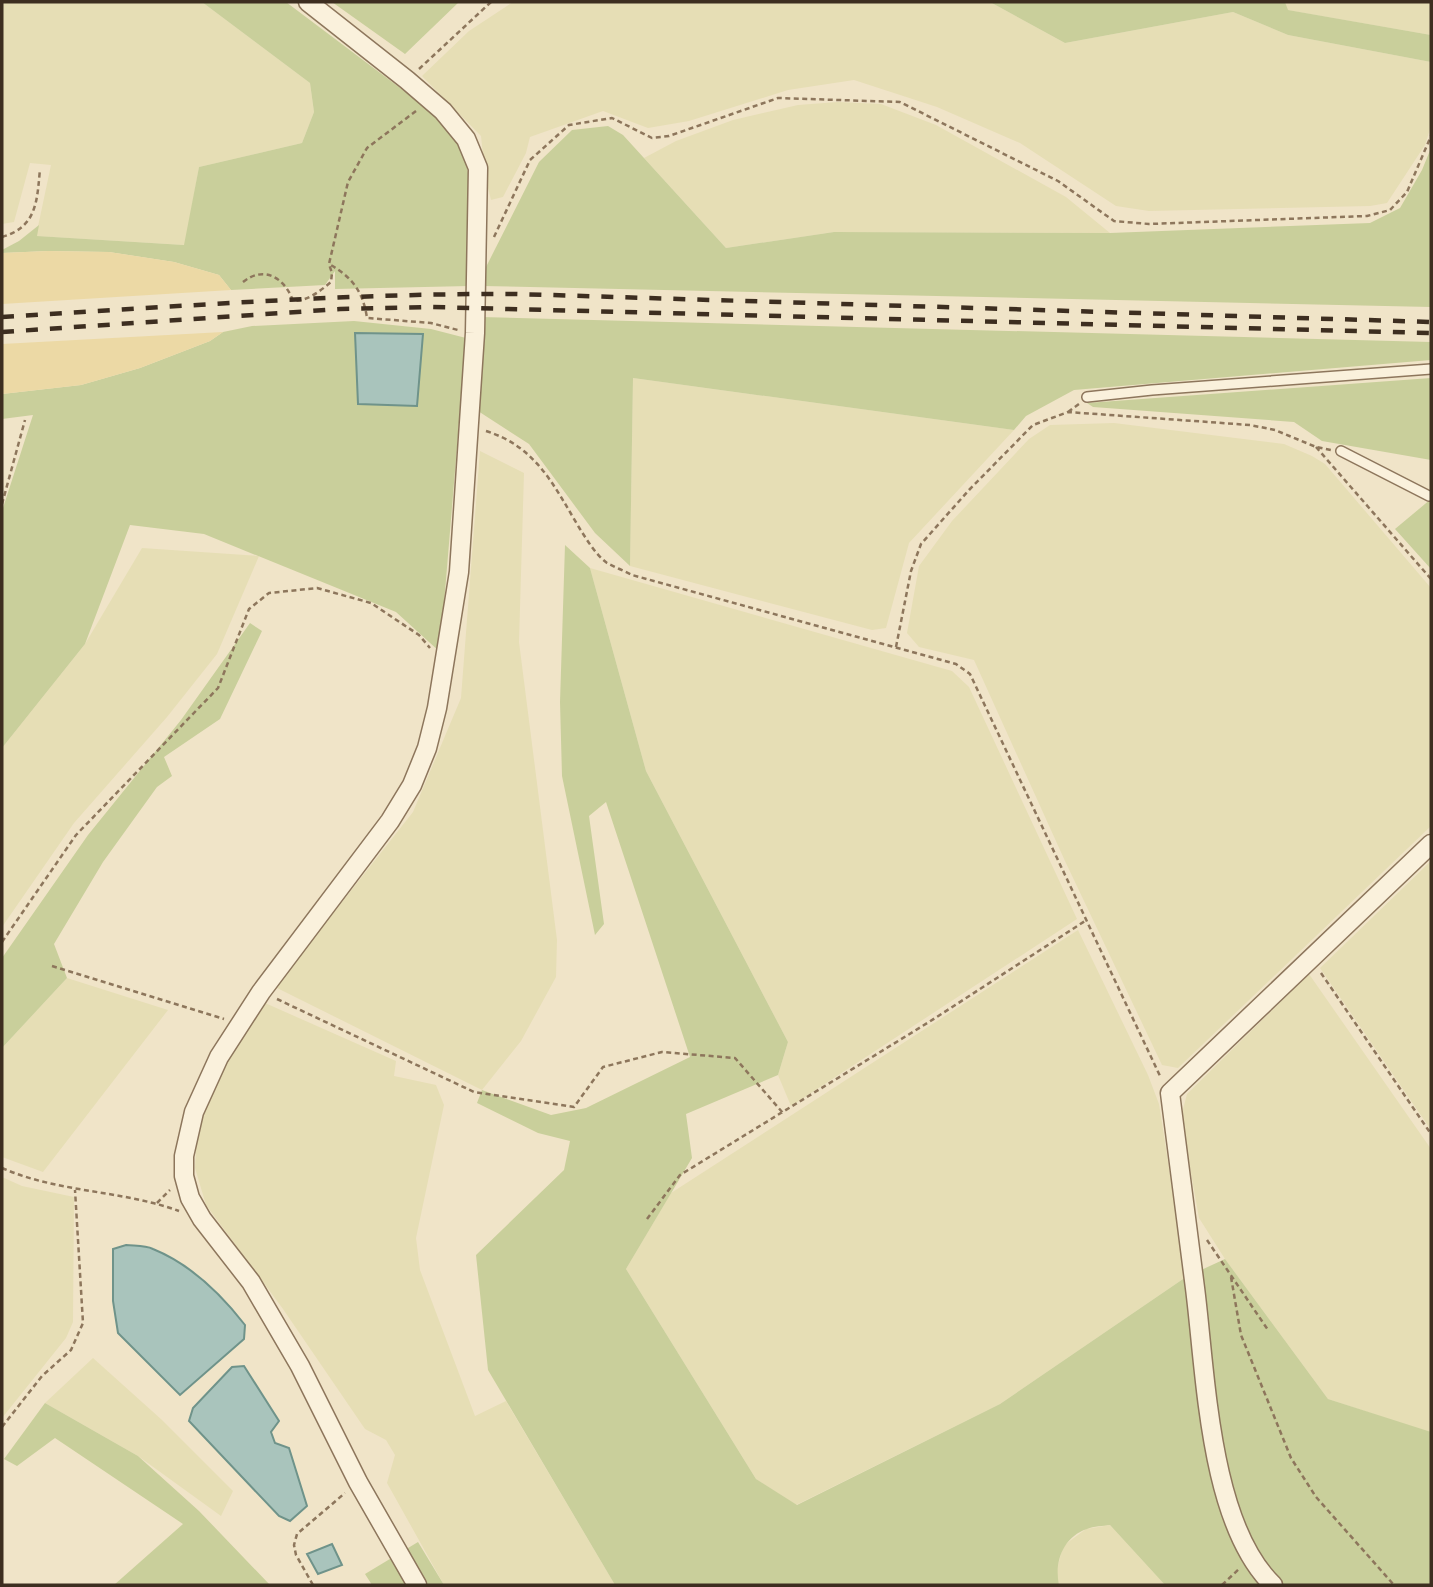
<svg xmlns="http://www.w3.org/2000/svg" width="1433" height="1587" font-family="'Playfair Display',serif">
<rect width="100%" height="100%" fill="#f0e4c8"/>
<path fill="#e6deb5" d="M2,2H202L310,83L314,112L302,143L199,167L185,245L36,236L51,165L30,163L14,222L2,224Z
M513,2H990L1065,43L1233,12L1288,35L1431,62V126L1425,145L1387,203L1370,206L1149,211L1116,206L1020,143L937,107L854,80L788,90L689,121L648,128L603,111L530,137L526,153L503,197L491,200L485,176L481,136L422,76L469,31Z
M1285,2H1431V35L1287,10Z
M838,102L881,104L936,125L1066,197L1110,233L834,232L726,248L644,158L676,141L733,120L798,105Z
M633,378L1014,430L909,543L886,628L872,630L630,566Z
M1114,423L1284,444L1312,456L1325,464L1431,588V826L1178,1068L1162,1065L1065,861L974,660L919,647L907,633L919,566L952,521L1029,439L1050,425Z
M480,451L524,473L519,642L557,940L556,977L521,1041L482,1090L275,987L413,812L461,698Z
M142,548L259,556L217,654L167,717L74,823L2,927V748L85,644Z
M590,568L952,671L969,687L1077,919L791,1106L778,1075L788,1042L646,771Z
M1431,861V1130L1320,968Z
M1078,930L1148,1075L1159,1104L1186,1277L1000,1404L796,1505L756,1479L626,1269L671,1193Z
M1309,974L1431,1149V1433L1328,1399L1225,1259L1199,1218L1181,1117L1187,1094Z
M67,978L168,1010L43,1172L2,1157V1048Z
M265,1003L396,1061L394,1076L436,1085L444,1105L416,1238L420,1270L475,1416L506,1401L615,1585H444L387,1483L395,1455L386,1440L365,1429L283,1309L206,1205L195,1168L197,1131L220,1074Z
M2,1177L22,1186L74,1197L73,1322L66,1338L2,1418Z
M93,1358L162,1420L233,1491L221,1516L138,1456L45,1403Z
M1110,1525L1165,1585H1059L1056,1573L1063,1546L1086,1529Z"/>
<path fill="#c9cf9b" d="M202,2H286L428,109C442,121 454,134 462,151C476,183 469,250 469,286L335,289V271L325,285L231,290L219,275L174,262L109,252L48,251L2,253V250L19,241L39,225L37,236L184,245L199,167L302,143L314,112L310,83Z
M332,2H459L405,54Z
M990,2H1285L1288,10L1431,35V62L1288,35L1233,12L1065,43Z
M608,126L623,135L726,248L834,232L1110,233L1370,223L1400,208L1422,170L1431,148V307L482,286L485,269L539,162L572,130Z
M481,317L1431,342V360L1074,390L1026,416L1014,430L633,378L630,566L595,533L529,444L478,411Z
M354,321L431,329L466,338L440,652L396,612L204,534L130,525L85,644L2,748V511L33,415L2,419V394L81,385L140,368L210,341L223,332L252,326Z
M1431,378V460L1322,441L1294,422L1093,407L1087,403Z
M1431,499V569L1395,529Z
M565,545L590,568L646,771L788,1042L778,1075L686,1114L692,1158L626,1269L756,1479L797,1505L1000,1404L1186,1277L1225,1259L1328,1399L1431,1432V1585H1165L1110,1525C1103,1526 1094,1526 1087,1529C1063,1537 1054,1562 1059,1585H615L488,1370L476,1255L564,1170L570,1141L538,1133L477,1103L482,1090L551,1115L586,1108L690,1057L606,802L589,816L604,924L595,935L562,776L560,702Z
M250,623L262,631L220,719L164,757L172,776L157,787L103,862L54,944L67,978L2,1048V958L88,835L181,720Z
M45,1403L138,1456L199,1511L270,1585H114L183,1524L55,1438L17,1466L4,1459Z
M418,1542L444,1585H372L365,1574Z"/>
<path fill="#ecd9a5" d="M48,251L109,252L174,262L219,275L231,290L2,304V253Z
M223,332L210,341L140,368L81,385L2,394V344Z"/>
<path fill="#a9c4bc" stroke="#6f938a" stroke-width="2" d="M355,333L423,334L417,406L358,404Z
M126,1245C135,1246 145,1245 153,1249C190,1264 221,1294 245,1325L244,1339L180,1395L118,1333L113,1301V1249Z
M244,1366L279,1421L271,1432L275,1443L289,1448L307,1506L290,1521L279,1516L189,1421L193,1408L232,1367Z
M332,1544L342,1565L318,1574L307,1554Z"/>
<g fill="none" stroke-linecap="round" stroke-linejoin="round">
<defs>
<path id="lane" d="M1087,397L1152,390L1431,369
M1341,451L1429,496"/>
<path id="street" d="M308,2L407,80L443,111L466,139L478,168L475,333L459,572L437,708L427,748L412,785L390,821L261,992L219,1057L194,1112L184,1156V1176L190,1198L202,1219L251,1282L300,1366L358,1482L417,1585
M1273,1585C1209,1523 1206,1374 1195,1288C1187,1223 1178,1158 1170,1093L1431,844"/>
</defs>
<use href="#lane" stroke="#8d765c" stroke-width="12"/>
<use href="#street" stroke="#8d765c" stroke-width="21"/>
<path stroke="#8d765c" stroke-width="2.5" stroke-dasharray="5 3.5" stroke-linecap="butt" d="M419,69L491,2
M416,111L367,148L348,182L329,264C352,277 363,291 367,318L431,323L458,330
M2,237C37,227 37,201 40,169
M494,237L530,160L569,125L612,118L652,138L669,136L778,98L900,102L1058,181L1114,221L1149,224L1367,216L1390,210L1407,192L1431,136
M243,282C264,265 285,278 293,301C308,301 320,291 331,282L332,273L329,264
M1068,412L1079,404
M486,431C537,447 554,486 580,529C587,540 596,555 607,563C615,567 624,571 632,575L956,664L970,674L1161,1078
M1316,447L1431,579
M2,504L25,420
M896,647L911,571L921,544L969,490L1033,425L1068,412L1250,425L1275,430L1316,447L1331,450
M2,942L76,835L218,688L249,609L269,593L317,588L371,603L419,635L430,648
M52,966L224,1019
M1321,973L1431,1134
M277,999L474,1092L574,1107L603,1067L662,1052L735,1058L783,1113
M2,1168C59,1193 122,1190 179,1211
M157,1203L170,1190
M647,1219L680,1175L929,1022L1085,921
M1207,1240L1268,1330
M1231,1277L1241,1335L1291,1458L1316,1497L1394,1585
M2,1427L42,1376L71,1350L83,1323L75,1190
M313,1585L296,1555L294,1545L297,1534L345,1493
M1222,1585L1240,1568"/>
<use href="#lane" stroke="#faf1dc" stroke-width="9"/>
<use href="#street" stroke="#faf1dc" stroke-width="18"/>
<path stroke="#3d2e20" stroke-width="4.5" stroke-dasharray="12 12" stroke-linecap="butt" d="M2,317C173,307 345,293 517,294L1431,322
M2,332L340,309L433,307L1431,333"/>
</g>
<rect width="1433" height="1587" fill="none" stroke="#3d2e20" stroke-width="7"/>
</svg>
